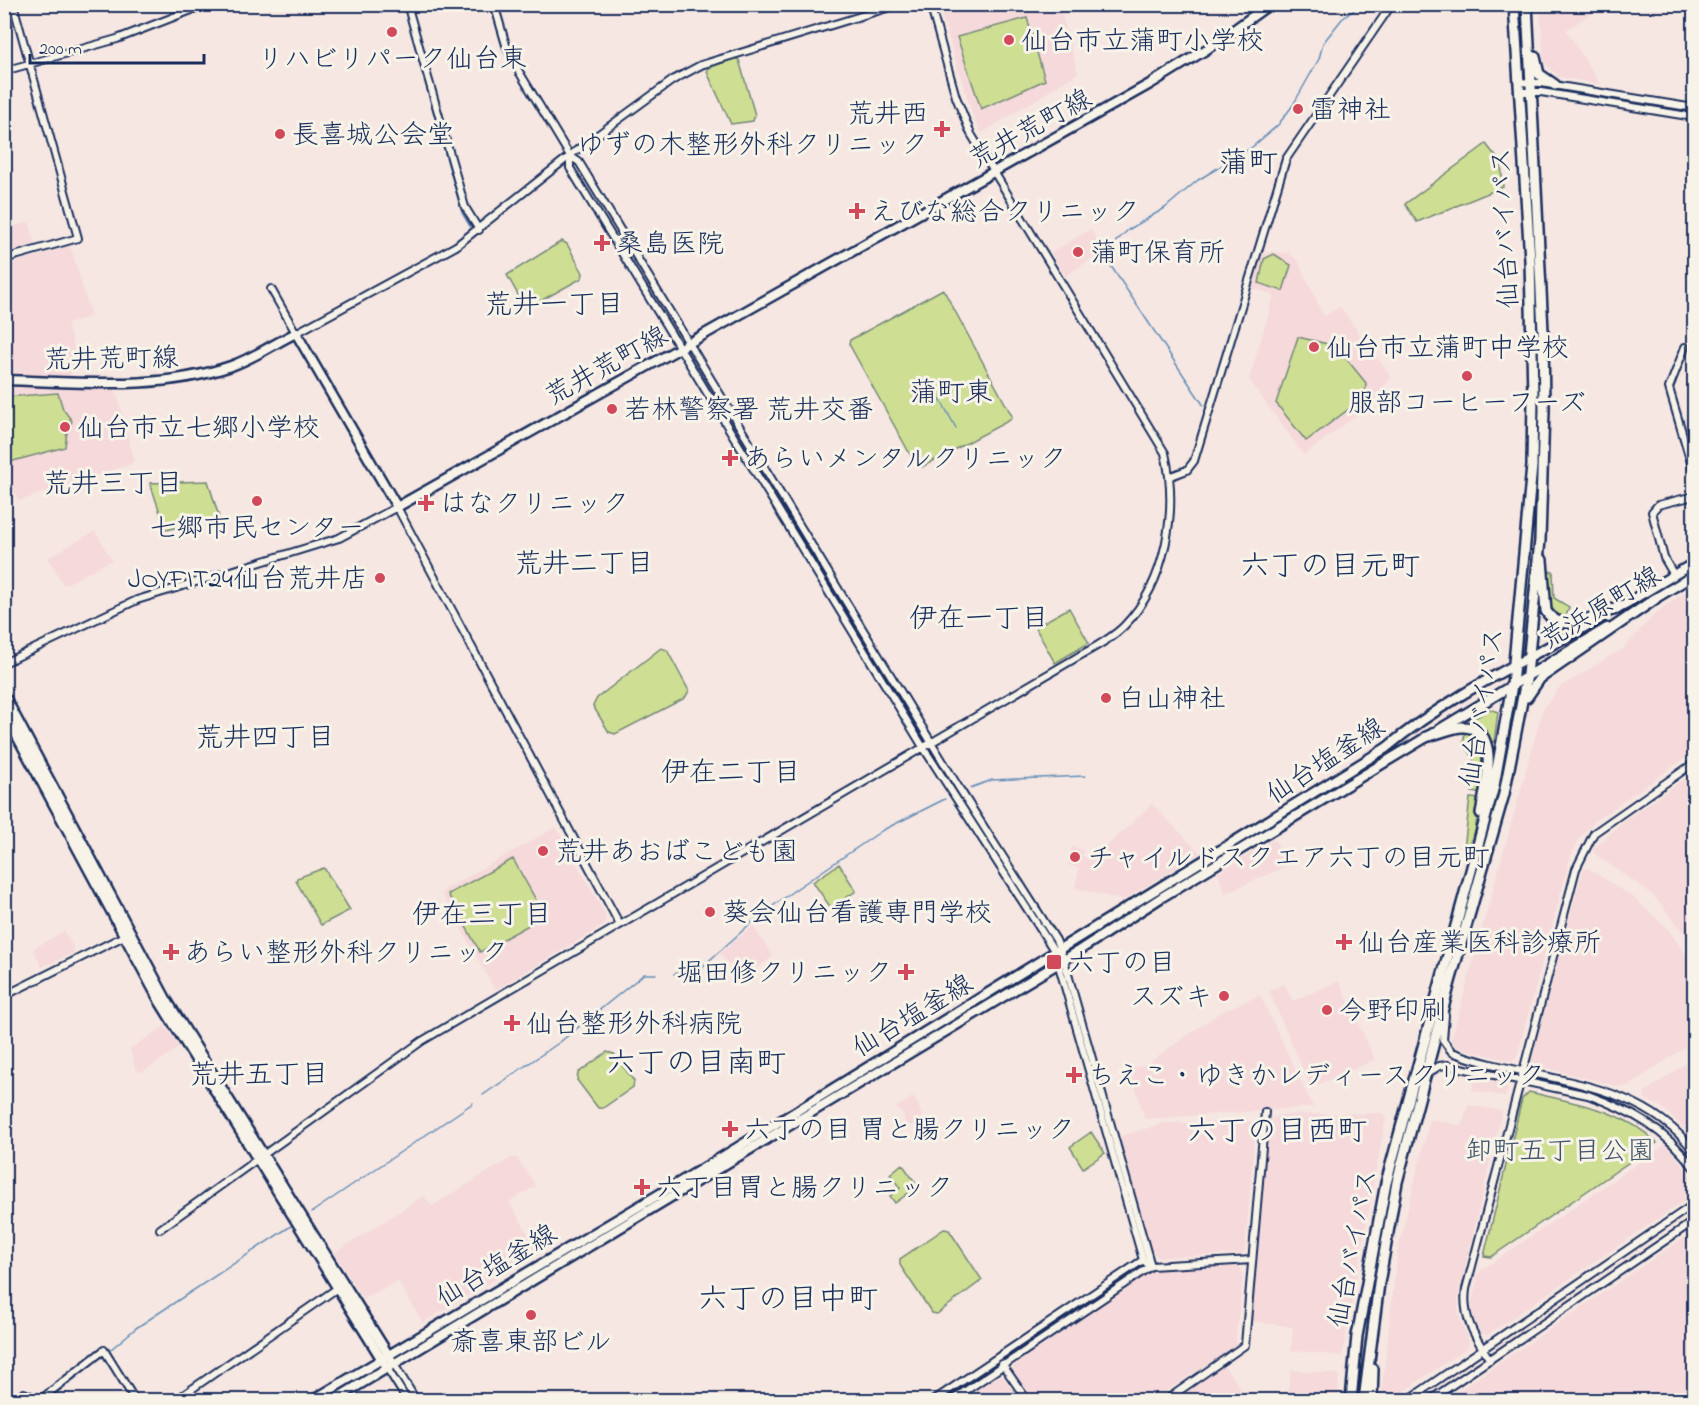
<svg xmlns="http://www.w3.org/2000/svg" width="1699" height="1405" font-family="'Indie Flower','Klee One',sans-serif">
<rect width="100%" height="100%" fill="#f6e7e2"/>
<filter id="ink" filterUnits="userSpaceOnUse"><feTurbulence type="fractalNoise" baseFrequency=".0167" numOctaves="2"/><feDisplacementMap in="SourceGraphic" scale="12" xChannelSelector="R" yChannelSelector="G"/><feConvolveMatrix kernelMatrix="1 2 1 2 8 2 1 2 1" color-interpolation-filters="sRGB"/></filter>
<g filter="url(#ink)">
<path fill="#f5d9db" d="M938,4L1059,5L1078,73L982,133L974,119Z
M1540,5H1604L1566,30L1600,84L1558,77L1544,61Z
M29,222L35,244L10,251L7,249L5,229Z
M1091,229L1104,251L1065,276L1051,253Z
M68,247L71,248L91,316L67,324L79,365L70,377L5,373V265Z
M1272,252L1289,253L1298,261L1324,316L1340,307L1391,377L1371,404L1304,455L1249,380L1274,295L1250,287L1258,256Z
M4,385L113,389L117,394L134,460L131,464L19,501L5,474Z
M95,531L112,560L64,585L48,558Z
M1694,586V752L1596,820L1578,840L1570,858L1517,1056L1512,1061L1456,1047L1451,1041L1543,709L1560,687L1624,648L1657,612Z
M1694,772V945L1653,895L1595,854L1593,849L1627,819Z
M1152,804L1200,853L1123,900L1075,888L1079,868L1068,865L1072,847L1083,850L1082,856L1092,860Z
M556,827L606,916L604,925L497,989L494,988L442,894L444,890Z
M1273,840L1276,842L1287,866L1225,893L1218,873Z
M1588,868L1634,898L1667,928L1694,966V1041L1628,1086L1621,1087L1535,1065L1531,1061L1583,870Z
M753,926L773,957L740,979L720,953Z
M64,931L74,949L73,953L42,967L33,949Z
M1339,981L1374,1057V1060L1311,1088L1269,991L1284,984L1293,1001Z
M1260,995L1313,1107L1145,1119L1130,1069L1147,1064L1219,1013Z
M165,1026L178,1045L177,1049L142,1072L136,1070L130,1049Z
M1694,1058V1138L1662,1107L1645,1099L1644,1093Z
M1475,1077L1504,1085L1508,1089L1505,1097L1472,1090Z
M913,1097L919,1107L924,1125H905L904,1115L896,1108Z
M1468,1105L1502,1111L1458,1296V1314L1469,1342L1468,1347L1391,1400L1381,1397L1398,1249L1430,1119L1462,1126Z
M1382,1113L1386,1117L1342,1356L1291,1350L1293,1327L1251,1321L1270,1120L1279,1115Z
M1251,1122L1255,1131L1245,1250L1242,1254L1158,1257L1151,1250L1121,1146V1136L1165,1123Z
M1666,1144L1694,1180V1194L1487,1335L1481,1334L1473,1316L1472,1302L1478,1274L1482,1270Z
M511,1158H517L536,1186L509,1202L540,1253L423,1322L398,1281L363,1299L334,1253L424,1196L432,1206Z
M1694,1231V1400H1445Z
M1239,1266L1243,1273L1235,1346L1153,1400H1033L1012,1371L1014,1365L1154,1270Z
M1224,1366L1249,1400H1173Z
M1291,1370L1339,1374L1338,1400L1287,1399Z
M997,1376H1003L1019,1400H961Z"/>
<path fill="#cedf93" stroke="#748778" stroke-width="1.5" d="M1027,18L1045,80L981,109L957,37Z
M735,58L739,60L755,115L753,121L731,124L707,72L709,68Z
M1486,144L1501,163L1503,187L1417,222L1405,204Z
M562,241L567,244L583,273L582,278L526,309L507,275Z
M1274,254L1291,265L1283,291L1259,283L1264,259Z
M943,289L1012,416L1010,420L922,467L916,465L849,344L850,340Z
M1298,337L1336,346L1366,383L1365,397L1306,441L1276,403Z
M58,393L63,409L72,421L67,432L65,447L6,463L5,397Z
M208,481L219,517L166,530L150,483Z
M1553,571L1554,598L1569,607L1565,620L1551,613L1548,572Z
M1069,608L1089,643L1055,663L1035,627Z
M661,648L667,650L689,691L685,698L615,734L609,732L593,706L597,698Z
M1489,709L1498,712L1494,742H1489L1469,722Z
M1465,731L1481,739L1485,753L1482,794L1472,792C1474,775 1479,757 1463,745Z
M1470,798L1480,799L1475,831L1466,850L1464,849Z
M513,859L545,916L480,952L448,894Z
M839,864L856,891L831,908L813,882Z
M324,868L350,910L321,925L296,881L297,878Z
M607,1052L614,1054L634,1081L633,1087L603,1108H598L577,1080L578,1073Z
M1529,1092C1574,1103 1623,1109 1657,1143L1491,1257L1484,1256L1522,1099Z
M1091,1132L1105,1153L1083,1168L1070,1147Z
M902,1164L918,1186L895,1203L890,1196L900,1188L890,1174Z
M944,1229L949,1230L982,1280L937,1314L932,1313L900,1265V1259Z"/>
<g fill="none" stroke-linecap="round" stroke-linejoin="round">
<path stroke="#648eb8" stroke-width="1.5" d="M403,4L462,213L471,228
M938,395L956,428
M1204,406L1103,254L1128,230L1165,208L1198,180L1251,148L1278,125L1293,105L1319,59L1323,43L1342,19L1362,4
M970,788L992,780L1085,776
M674,974L702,967L759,916L796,889L883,830L945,799
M483,1095L560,1042L644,974H656
M312,1212L473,1103
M110,1350L136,1328L291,1226
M48,1400L104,1355"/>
<defs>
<path id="minor" d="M407,4L465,207L479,230
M494,4L506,45L515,65L570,156L579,162L959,788L1056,940L1064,960L1151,1266
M4,71L117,39L207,4
M1519,82L1541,83L1694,108
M1520,92H1541L1694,117
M570,156V168L923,747L1055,952L1143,1260L1150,1266
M4,259L78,238L13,4
M271,289L296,333L456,246L581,147L673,80L701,65L900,4
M1685,347L1669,388L1694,473
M1171,476L1187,470L1194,461L1286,159L1392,4
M1674,575L1664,558L1652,512L1658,505L1694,496
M4,663L137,600L339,538L397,507L620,925
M4,996L124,936
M1445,1015L1443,1040L1452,1052C1534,1083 1636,1075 1694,1151
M1427,1074L1439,1066L1447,1065L1588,1095C1632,1111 1666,1130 1694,1168
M160,1229L422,1041L1074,659C1091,649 1110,640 1124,626C1167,582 1178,510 1165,453L971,134L956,97L930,4
M1490,1360C1475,1337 1462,1318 1466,1289L1576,869L1594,833L1694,763
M394,1364L416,1400
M1002,1364L1027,1400
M387,1368L407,1400
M14,1400L24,1393L39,1400
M40,1400L104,1350L135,1400
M176,1400L339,1287
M934,1400L1143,1260
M952,1400L1151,1266L1252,1260
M1166,1400L1245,1345L1265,1112
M1408,1400L1694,1204
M1430,1400L1694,1221"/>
<path id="major" d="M4,380C81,382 158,391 231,366C254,358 275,343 296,333L397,507L1150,84L1207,49L1270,4
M1651,601L1694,575
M1615,610L1694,563
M4,695L166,999L391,1359
M4,712L160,1002L384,1363
M313,1400L722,1157L1386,748C1449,695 1530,658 1601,618
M334,1400L1064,960L1162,897L1607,628"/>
<path id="highway" d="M1535,57L1539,74L1555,85
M1542,560L1546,611C1562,637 1598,614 1620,607
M1527,697L1540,678L1655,599
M1426,737C1437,734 1450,728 1461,727C1503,724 1485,791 1481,813
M1351,1400L1357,1336L1386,1183L1494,786L1512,685L1532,466L1533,395L1530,260L1514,4
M1364,1400L1379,1283L1397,1182L1450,982L1504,794L1527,675L1540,540L1544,410L1543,331L1527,4
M1372,1400L1373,1369"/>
</defs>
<use href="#minor" stroke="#1b2f5e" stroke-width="10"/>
<use href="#major" stroke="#1b2f5e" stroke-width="13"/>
<use href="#highway" stroke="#1b2f5e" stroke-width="14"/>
<use href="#minor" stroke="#f7f3e8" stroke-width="6"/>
<use href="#major" stroke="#f7f3e8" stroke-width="8"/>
<use href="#highway" stroke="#f7f3e8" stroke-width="9"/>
</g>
</g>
<g fill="#d1495b" stroke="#f7f3e8" stroke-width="2">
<circle cx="392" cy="32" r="6"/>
<circle cx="1009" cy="40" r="6"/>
<circle cx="1298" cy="109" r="6"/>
<path d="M939 120h6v6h6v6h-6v6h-6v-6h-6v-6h6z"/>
<circle cx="280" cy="134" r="6"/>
<path d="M854 202h6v6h6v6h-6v6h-6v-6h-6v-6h6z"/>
<path d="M599 234h6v6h6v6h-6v6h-6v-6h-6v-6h6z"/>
<circle cx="1078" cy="252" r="6"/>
<circle cx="1314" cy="347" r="6"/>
<circle cx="1467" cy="376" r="6"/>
<circle cx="612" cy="409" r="6"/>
<circle cx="65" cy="427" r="6"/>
<path d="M727 449h6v6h6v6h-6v6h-6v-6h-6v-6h6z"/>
<circle cx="257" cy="501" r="6"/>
<path d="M423 494h6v6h6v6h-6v6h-6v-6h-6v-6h6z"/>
<circle cx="380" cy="578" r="6"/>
<circle cx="1106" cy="698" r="6"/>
<circle cx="543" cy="851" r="6"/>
<circle cx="1075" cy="857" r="6"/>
<circle cx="710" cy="912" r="6"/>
<path d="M1341 933h6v6h6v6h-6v6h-6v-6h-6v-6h6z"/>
<path d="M168 943h6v6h6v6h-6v6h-6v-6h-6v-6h6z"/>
<rect x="1046" y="954" width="16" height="16" rx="3"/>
<path d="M903 963h6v6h6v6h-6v6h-6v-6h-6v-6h6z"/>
<circle cx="1224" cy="996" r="6"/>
<circle cx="1327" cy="1010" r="6"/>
<path d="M509 1014h6v6h6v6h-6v6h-6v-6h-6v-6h6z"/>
<path d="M1071 1066h6v6h6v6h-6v6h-6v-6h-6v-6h6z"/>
<path d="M727 1120h6v6h6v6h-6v6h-6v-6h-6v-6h6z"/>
<path d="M639 1178h6v6h6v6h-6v6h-6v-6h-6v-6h6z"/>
<circle cx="531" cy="1315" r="6"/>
</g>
<g text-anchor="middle" stroke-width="6" stroke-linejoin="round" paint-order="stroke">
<g font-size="27" fill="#1b2f5e" stroke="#f7f3e8" text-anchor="start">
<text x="1021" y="49">仙台市立蒲町小学校</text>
<text x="392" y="67" text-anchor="middle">リハビリパーク仙台東</text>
<text x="1310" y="118">雷神社</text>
<text x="928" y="122" text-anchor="end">荒井西<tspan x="928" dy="31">ゆずの木整形外科クリニック</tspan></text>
<text x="292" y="143">長喜城公会堂</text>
<text x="870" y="220">えびな総合クリニック</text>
<text x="616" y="252">桑島医院</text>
<text x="1090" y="261">蒲町保育所</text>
<text x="1326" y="356">仙台市立蒲町中学校</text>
<text x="1467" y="411" text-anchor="middle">服部コーヒーフーズ</text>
<text x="624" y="418">若林警察署 荒井交番</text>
<text x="77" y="436">仙台市立七郷小学校</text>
<text x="744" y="467">あらいメンタルクリニック</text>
<text x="440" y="512">はなクリニック</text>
<text x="257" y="536" text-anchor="middle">七郷市民センター</text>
<text x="368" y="587" text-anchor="end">JOYFIT24仙台荒井店</text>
<text x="1118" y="707">白山神社</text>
<text x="555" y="860">荒井あおばこども園</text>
<text x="1087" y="866">チャイルドスクエア六丁の目元町</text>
<text x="722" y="921">葵会仙台看護専門学校</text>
<text x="1358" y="951">仙台産業医科診療所</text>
<text x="184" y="961">あらい整形外科クリニック</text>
<text x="1068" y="971">六丁の目</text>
<text x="892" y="981" text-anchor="end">堀田修クリニック</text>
<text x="1212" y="1005" text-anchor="end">スズキ</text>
<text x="1339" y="1019">今野印刷</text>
<text x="526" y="1032">仙台整形外科病院</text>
<text x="1088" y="1084">ちえこ・ゆきかレディースクリニック</text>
<text x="744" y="1138">六丁の目 胃と腸クリニック</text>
<text x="656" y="1196">六丁目胃と腸クリニック</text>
<text x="531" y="1350" text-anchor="middle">斎喜東部ビル</text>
</g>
<g font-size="27" fill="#1b2f5e" stroke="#f7f3e8">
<text transform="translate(1030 128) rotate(-29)" y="9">荒井荒町線</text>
<text transform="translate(1504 228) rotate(-93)" y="9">仙台バイパス</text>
<text transform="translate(111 358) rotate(-1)" y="9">荒井荒町線</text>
<text transform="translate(606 365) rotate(-29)" y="9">荒井荒町線</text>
<text transform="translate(1600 607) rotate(-31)" y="9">荒浜原町線</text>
<text transform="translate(1481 707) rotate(-81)" y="9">仙台バイパス</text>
<text transform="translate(1325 760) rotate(-33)" y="9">仙台塩釜線</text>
<text transform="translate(912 1015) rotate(-31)" y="9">仙台塩釜線</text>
<text transform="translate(1352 1248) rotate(-79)" y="9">仙台バイパス</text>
<text transform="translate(496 1265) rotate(-31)" y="9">仙台塩釜線</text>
</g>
<g font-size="27" fill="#3f5269" stroke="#f7f3e8">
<text x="1560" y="1159">卸町五丁目公園</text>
</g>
<g font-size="28" fill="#1b2f5e" stroke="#f7f3e8">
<text x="554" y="313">荒井一丁目</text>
<text x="951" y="401">蒲町東</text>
<text x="113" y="492">荒井三丁目</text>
<text x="584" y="572">荒井二丁目</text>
<text x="979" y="627">伊在一丁目</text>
<text x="265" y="746">荒井四丁目</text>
<text x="731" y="781">伊在二丁目</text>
<text x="482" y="923">伊在三丁目</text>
<text x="259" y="1083">荒井五丁目</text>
</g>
<g font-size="30" fill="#1b2f5e" stroke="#f7f3e8">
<text x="1248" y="172">蒲町</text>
<text x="1330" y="575">六丁の目元町</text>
<text x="696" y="1072">六丁の目南町</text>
<text x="1277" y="1140">六丁の目西町</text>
<text x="788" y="1308">六丁の目中町</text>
</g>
</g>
<rect width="1699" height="1405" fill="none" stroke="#f7f3e8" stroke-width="24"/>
<rect x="12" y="12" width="1675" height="1381" fill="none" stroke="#1b2f5e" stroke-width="2" filter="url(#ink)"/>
<path d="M30 54v9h174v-9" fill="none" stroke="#1b2f5e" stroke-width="3"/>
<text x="39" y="54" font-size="18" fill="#1b2f5e" stroke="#f7f3e8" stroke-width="4.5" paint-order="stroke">200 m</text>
</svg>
